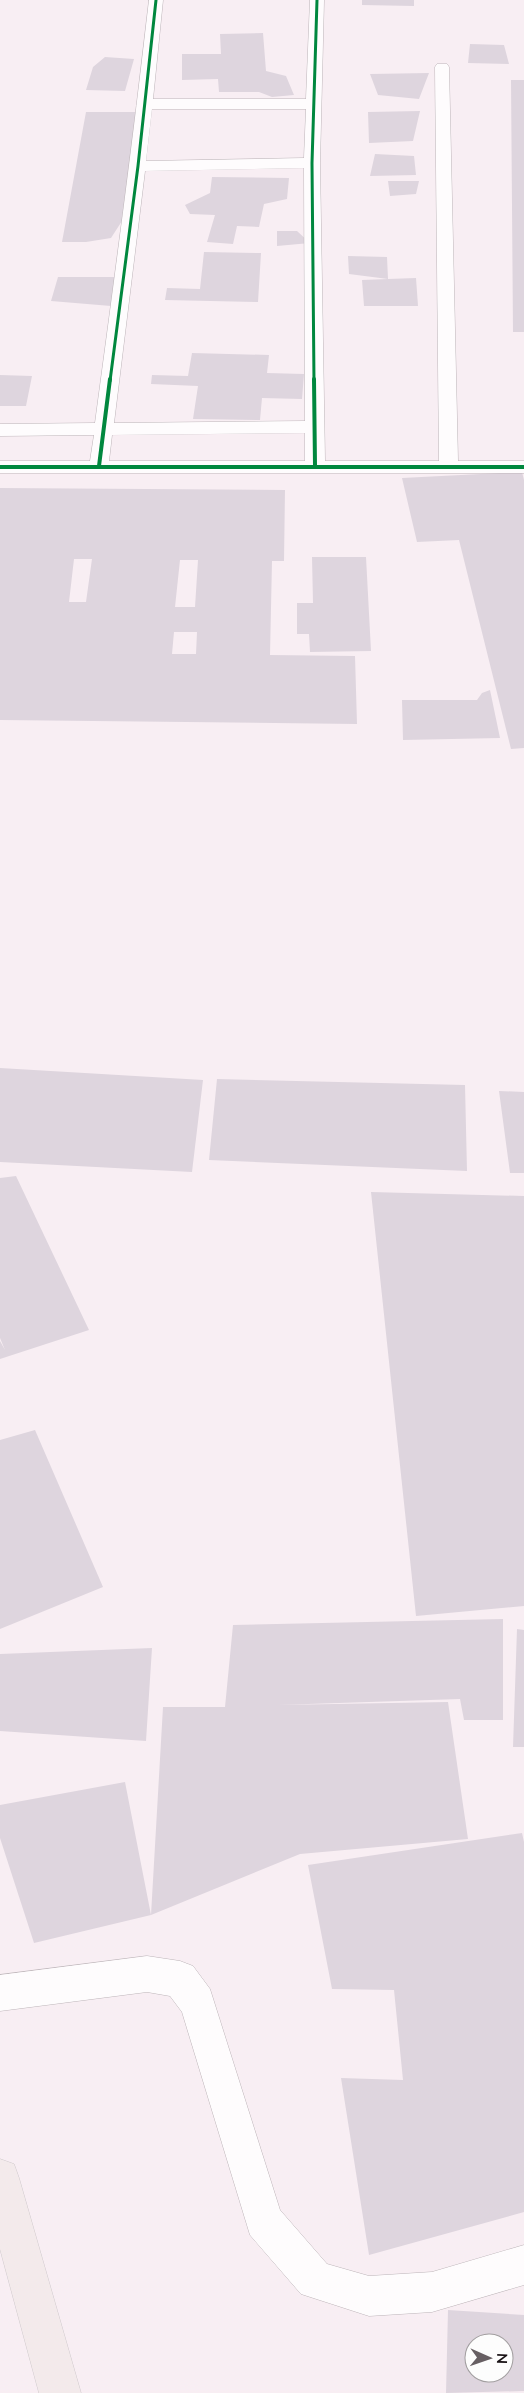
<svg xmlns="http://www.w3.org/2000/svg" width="524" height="2393" font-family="Lato,sans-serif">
<rect width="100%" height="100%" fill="#f8eef3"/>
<path fill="#ded5de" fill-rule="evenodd" d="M362,0H414V6L362,5Z
M263,33L266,71L286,76L294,95L272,97L259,92H219L218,79L182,80V54H221L220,34Z
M470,44L504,45L509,64L468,63Z
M105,57L134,59L125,91L86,90L93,67Z
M429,73L419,99L378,95L370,74Z
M511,80H524V332H513Z
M420,111L413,141L369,143L368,112Z
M86,112H138L122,221L111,238L86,242H62Z
M375,154L414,156L416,175L370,176Z
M212,177L289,178L287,199L264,204L259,227L237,226L233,244L207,242L215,215L190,214L185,205L210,193Z
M388,181H419L416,194L390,196Z
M277,231H297L310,243L277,246Z
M204,252L261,253L258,302L165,300L167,288L200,289Z
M348,256L387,257L388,279L416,278L418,306H364L362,280L388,279L349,274Z
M58,277H116L111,306L51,301Z
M192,353L269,355L267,373L304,374L302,399L262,398L260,420L193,419L198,386L151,384L152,375L188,376Z
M0,375L32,376L26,406H0Z
M522,472L524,480V748L511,749L459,540L417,542L402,478Z
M0,488L285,490L284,561H272L270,655L355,656L357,724L0,720ZM74,559H92L86,602H69ZM180,560H198L195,607H175ZM174,632H197L196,654H172Z
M312,557H366L371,651L310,652L309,634H297V603H313Z
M490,690L500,738L403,740L402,700H477L482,693Z
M0,1068L203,1080L192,1172L0,1162Z
M217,1079L465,1085L467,1171L209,1160Z
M499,1091L524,1092V1173H510Z
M16,1176L89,1330L0,1359V1341L5,1350L0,1338V1178Z
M371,1192L524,1196V1606L416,1616Z
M35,1430L103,1587L0,1629V1440Z
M503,1619V1720H464L460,1699L278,1705L448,1702L468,1839L300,1854L151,1915L34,1943L0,1838V1805L125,1782L151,1915L163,1707H225L233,1625Z
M517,1629L524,1630V1747H513Z
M152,1648L146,1741L0,1731V1654Z
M522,1833L524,1842V2212L369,2255L341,2078L403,2080L394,1990L332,1989L308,1865Z
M448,2310L524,2315V2391L446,2393ZM474,2343H504V2373H474Z"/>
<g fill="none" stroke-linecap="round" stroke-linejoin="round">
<defs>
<path id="service" d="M147,1956L180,1961L193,1966L210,1989L280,2210L327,2264L369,2276L432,2272L524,2245V2285L432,2312L369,2316L301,2294L250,2235L182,2012L170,1996L147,1992L0,2011V1975Z"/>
<path id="minor" d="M149,0H163L153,99H306L310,0H324L320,163L325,461H439L435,67L437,64H447L449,67L458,461H524V473H0V461H90L94,435L0,436V424L95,423C114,282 133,141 149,0ZM152,109H306L304,158L146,161ZM304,168L305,421L114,423L145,171ZM305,433V461H109L112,435Z"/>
<path id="trunk" d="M0,2159L14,2164L19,2178L81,2393H39L0,2249Z"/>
</defs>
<use href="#service" stroke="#bdb5b9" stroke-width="1"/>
<use href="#minor" stroke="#bdb5b9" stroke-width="1"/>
<use href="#trunk" stroke="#cfc9cc" stroke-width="1"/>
<use href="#service" fill="#fefcfd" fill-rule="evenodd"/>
<use href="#minor" fill="#fefcfd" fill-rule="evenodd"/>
<use href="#trunk" fill="#f3eaeb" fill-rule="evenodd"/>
<defs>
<path id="cycleway-far1" d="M110,381L138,166L156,0
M314,381L312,163L317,0"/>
<path id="cycleway" d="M314,379L315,466
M99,466L110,379
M0,467H524"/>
</defs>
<use href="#cycleway-far1" stroke="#fdfdfd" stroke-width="5"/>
<use href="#cycleway" stroke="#fdfdfd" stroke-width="6"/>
<use href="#cycleway-far1" stroke="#00873e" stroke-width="3"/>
<use href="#cycleway" stroke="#00873e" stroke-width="4"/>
</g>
<g transform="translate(489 2358) rotate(92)"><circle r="24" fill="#fdfdfd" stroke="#a29fa0"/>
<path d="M0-4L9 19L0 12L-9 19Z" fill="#675f63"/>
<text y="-8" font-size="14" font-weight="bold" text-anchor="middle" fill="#191215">N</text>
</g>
</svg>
